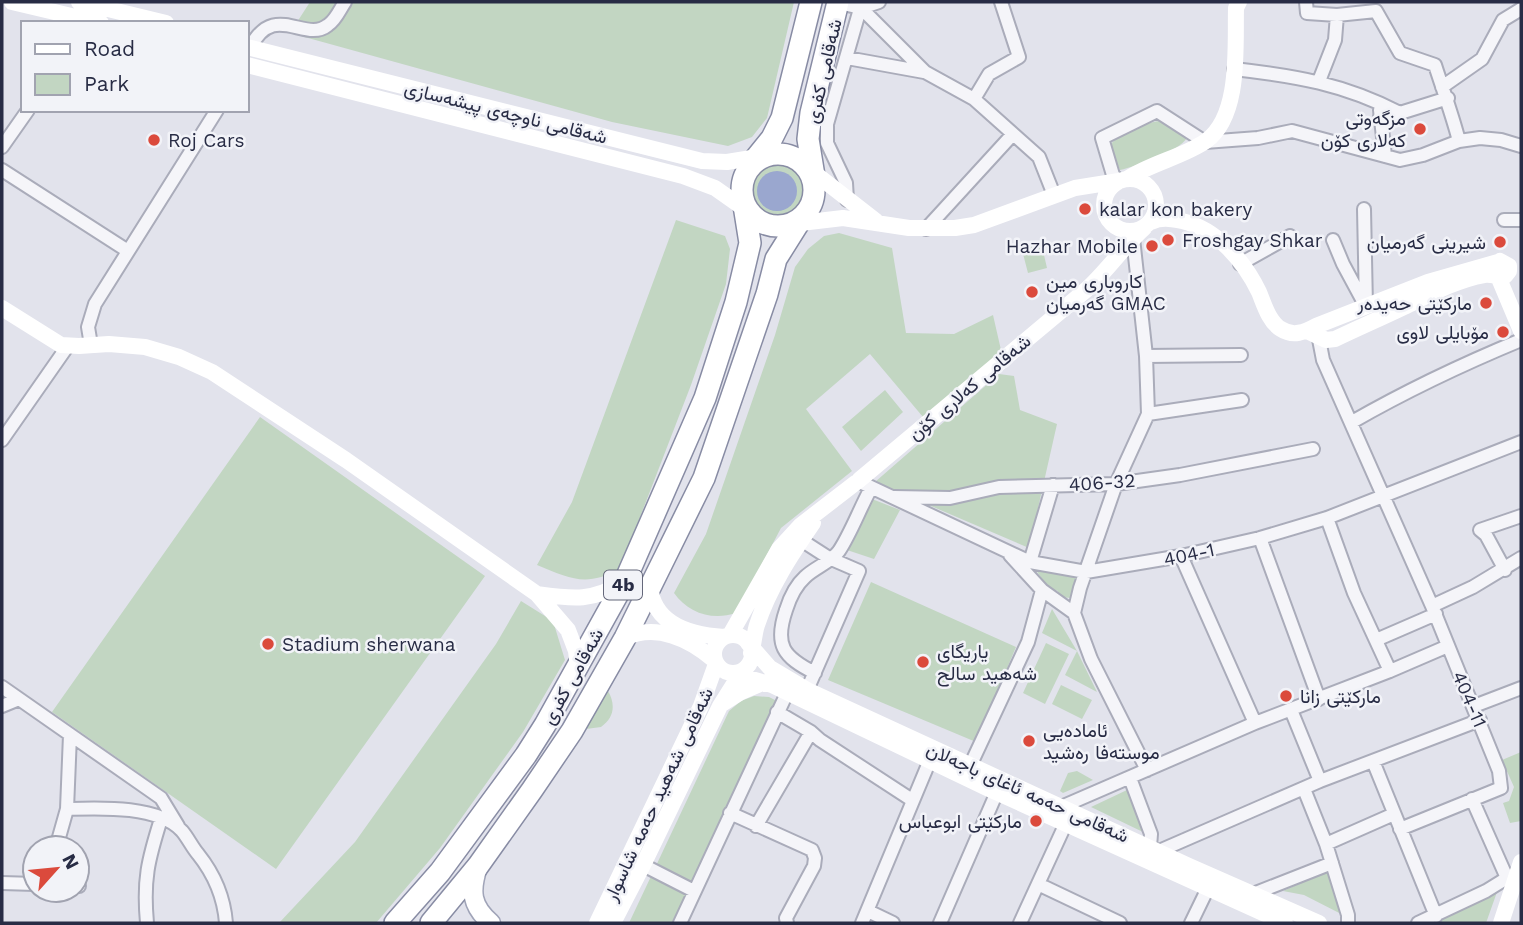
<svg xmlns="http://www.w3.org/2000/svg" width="1523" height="925" font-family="'Work Sans',Vazirmatn,sans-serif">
<rect width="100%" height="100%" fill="#e2e3ec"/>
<path fill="#c2d6c2" d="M310,2H794L767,118L752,137L728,146L612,122L290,33Z
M1159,121L1185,135L1187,138C1178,152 1137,166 1120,170L1109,147C1118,132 1143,124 1159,121Z
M751 190a27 27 0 1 1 54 0a27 27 0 1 1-54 0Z
M676,220L725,236L730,249L726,284L691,385L620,569C586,587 571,579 537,565L572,502Z
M839,233L892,248L906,333L954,334L993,315L1001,350L983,369L923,417L870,354L806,409L852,471L781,528L736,613C712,621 688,613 674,593L706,534L775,335L795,267L808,249L824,236Z
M1041,242L1047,268L1028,273L1022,250Z
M999,374L1014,376L1020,410L1057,424L1029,548L875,482Z
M885,390L903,412L861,451L842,427Z
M260,417L485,576L276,869L52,712Z
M872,499L900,510L874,559L847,550Z
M1036,570L1077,578L1071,598L1058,597V591L1048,588Z
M871,582L1016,647L976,742L828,680Z
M521,601L553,621L565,660L523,732L440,848L376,923H279L355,842L496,644Z
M1052,609L1077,651L1097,692L1065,675L1077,651L1042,633Z
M1046,643L1069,654L1045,704L1023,693Z
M1061,685L1092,700L1082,719L1052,704Z
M608,691C616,705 614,718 601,727L586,729Z
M754,696L769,697L777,701L674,923H629L729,711L741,701Z
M1521,752V821L1510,823L1503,803L1509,801L1514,787L1502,760Z
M1077,771L1093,780L1063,793L1060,791L1068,773Z
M1127,790L1143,832L1091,807Z
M1331,870L1349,918L1304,895L1283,891Z
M1497,892L1486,923H1432Z"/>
<path fill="#9aa7cf" d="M757 191a20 20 0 1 1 40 0a20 20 0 1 1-40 0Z"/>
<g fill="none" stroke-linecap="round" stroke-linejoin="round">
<defs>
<path id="street" d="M838,3L861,8L879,2
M861,8L925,72L974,99L1039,157L1054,195
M250,48C274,0 305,44 328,25C336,20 340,9 345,2
M847,58L924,72
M1234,69C1296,76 1344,84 1400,113
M1319,81L1335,40L1337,15
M1442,87L1482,59L1503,20L1521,9
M974,99L989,74L1019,57L1001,2
M1380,110L1385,156
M1380,116L1400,113L1448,98
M1459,141L1480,138L1501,140L1521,146
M2,147L28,110
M2,170L128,251
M1119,181L1113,175L1102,138L1157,111L1205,142L1258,138L1292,131L1400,160L1423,155L1459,141C1452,114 1443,90 1435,65L1400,53L1376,11L1337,15L1307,13L1306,2
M847,200L846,183L827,143V124L862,2
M1364,209L1366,306
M1504,220H1521
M926,229L1013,134
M1133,238L1146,356L1148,414L1116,484L1080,588L1074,613L1091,659L1147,770
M1333,240L1343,264L1364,303
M1240,264L1290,236
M1317,329L1323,360L1432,606L1499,771L1501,788L1400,829
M91,345L88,327L95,304L217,110
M1146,356L1241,355
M1148,414L1242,400
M1352,422C1406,391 1463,364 1521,340
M2,440L67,347
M858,481L1030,562L1086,572L1181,556L1260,538L1327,518L1521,442
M894,497L950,498L999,487L1116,484L1180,475L1313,449
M1327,518L1354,593L1390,671
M1260,538L1319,699
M801,540L829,558L859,571L807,690
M1010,555L1042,590L1074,613
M1181,556L1255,723
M1030,562L1053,485
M1505,570L1486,535L1480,530L1521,516
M1432,606L1473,587L1521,558
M1376,640L1436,614
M815,673C783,657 774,645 786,610C790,597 795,586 805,577C814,568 831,562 839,551C851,533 860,508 871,488
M2,687L161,798L178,826
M2,706L19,699
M1474,706L1521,688
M1291,710L1320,781
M777,712L811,732L820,740L912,800
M1373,761L1436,916
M970,766L1028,642L1042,590
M1130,778L1151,834L1150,847
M1304,789L1326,844L1348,915V923
M1472,799L1507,878L1514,881
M1061,807L1255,723L1390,671L1448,646
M67,809L70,735
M730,813L812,850L815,858L814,866L786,918L787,923
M756,826L811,732
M1326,844L1394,814
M56,848L67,809C99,808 158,805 182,831C188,838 192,847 198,854C214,874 224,897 226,923
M1159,851L1320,781L1480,720
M643,865L694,891
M2,883L35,884
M1038,884L1120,923
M77,886H79
M1253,894L1332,863
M868,911L893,923
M147,923C143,880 148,860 161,819
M680,923L787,693
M862,923L930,760
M940,923L997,792
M1020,923L1066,823
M1191,923L1208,888
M1418,923L1486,891L1507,878"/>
<path id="primary" d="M478,867C470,891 471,906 491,923"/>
<path id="highway" d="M742 190a36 36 0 1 1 72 0a36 36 0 1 1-72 0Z
M755,159L772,138L782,118L811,2
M814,176L808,139L811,113L838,2
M395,923L440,872L526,755L545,725L625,581L705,398L736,302L750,243L743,199
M431,923L478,866L532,790L572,731L625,638L704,478L767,294L776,259L803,216"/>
</defs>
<use href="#street" stroke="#aaacba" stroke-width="16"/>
<use href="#primary" stroke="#a0a4b8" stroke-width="21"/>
<use href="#highway" stroke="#888ca4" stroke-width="24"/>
<use href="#street" stroke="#f5f5f9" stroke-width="12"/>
<path stroke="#fff" stroke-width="16" d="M12,2L101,23
M79,2L166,23
M247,47L702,161L727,162L764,156
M247,65L683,176L715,188L749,212
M808,168L876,221
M1104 205a26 26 0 1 1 52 0a26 26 0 1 1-52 0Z
M1127,179C1151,163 1183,157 1206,141C1241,116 1235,47 1236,8L1239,2
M1151,222C1162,217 1171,219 1182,221C1217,229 1244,261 1259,292C1264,304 1269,322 1281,329C1293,337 1305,332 1316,326L1428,282L1498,262
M792,224L843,218L909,228H955L974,225L1075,188L1119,181
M2,308L61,345L79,346L109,344L145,347L179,357L212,372L346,460L537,594L568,630L576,651L578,667
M1307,331L1326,340L1335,339C1358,328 1381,318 1404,307C1429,295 1456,280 1484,275C1492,274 1498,277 1505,276L1509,271V266L1500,261L1494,266C1493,273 1497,276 1500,281L1521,331
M650,586C653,624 690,635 724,637
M537,594C573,599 593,602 625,581
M730,635L779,549L801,525L858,481L1086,290C1107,271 1123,247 1144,228
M714 654a19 19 0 1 1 38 0a19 19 0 1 1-38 0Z
M625,638C656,623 690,639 714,660
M748,643L770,668L807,690L1189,866L1319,923
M751,653C754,644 754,634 757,625C769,588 791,555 813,523
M731,673L772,685L987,788L1285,923
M722,704L741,692L765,682
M597,923L701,706L716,664
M613,923L643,865L720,706L742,671
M1501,923L1521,862"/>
<use href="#primary" stroke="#fff" stroke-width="18"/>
<use href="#highway" stroke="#fff" stroke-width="21"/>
</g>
<g fill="#db4a3c" stroke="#f2f3f8" stroke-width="2.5">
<circle cx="1420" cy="129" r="7"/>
<circle cx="154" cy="140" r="7"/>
<circle cx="1085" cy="209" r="7"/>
<circle cx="1168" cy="240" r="7"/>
<circle cx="1500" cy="242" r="7"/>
<circle cx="1152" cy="246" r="7"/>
<circle cx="1032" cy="292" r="7"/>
<circle cx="1486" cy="303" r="7"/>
<circle cx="1503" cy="332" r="7"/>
<circle cx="268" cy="644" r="7"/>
<circle cx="923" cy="662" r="7"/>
<circle cx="1286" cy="696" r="7"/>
<circle cx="1029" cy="741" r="7"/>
<circle cx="1036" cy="821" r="7"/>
</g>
<g text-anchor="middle" stroke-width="5" stroke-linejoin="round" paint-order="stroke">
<rect fill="#f2f3f8" stroke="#65687b" stroke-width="2" x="604" y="570.5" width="38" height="29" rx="5"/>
<g font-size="18" font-weight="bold" fill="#282c45">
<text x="623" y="591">4b</text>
</g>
<g font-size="19" fill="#282c45" stroke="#f2f3f8">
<text transform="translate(823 71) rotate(-77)" y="7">شەقامی کفری</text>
<text transform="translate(506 112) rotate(14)" y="7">شەقامی ناوچەی پیشەسازی</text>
<text transform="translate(969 387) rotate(-40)" y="7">شەقامی کەلاری کۆن</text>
<text transform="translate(1102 482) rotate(-4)" y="7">406-32</text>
<text transform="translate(1189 554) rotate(-12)" y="7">404-1</text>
<text transform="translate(572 676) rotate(-61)" y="7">شەقامی کفری</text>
<text transform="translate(1470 699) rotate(67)" y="7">404-11</text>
<text transform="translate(1028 792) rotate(24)" y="7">شەقامی حەمە ئاغای باجەلان</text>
<text transform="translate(658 794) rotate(-65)" y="7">شەقامی شەهید حەمە شاسوار</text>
</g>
<g font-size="19" fill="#282c45" stroke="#f2f3f8" text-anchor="start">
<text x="1406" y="125" text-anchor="end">مزگەوتی<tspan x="1406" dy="22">کەلاری کۆن</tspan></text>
<text x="168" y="147">Roj Cars</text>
<text x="1099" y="216">kalar kon bakery</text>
<text x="1182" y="247">Froshgay Shkar</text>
<text x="1486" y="249" text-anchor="end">شیرینی گەرمیان</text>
<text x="1138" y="253" text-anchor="end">Hazhar Mobile</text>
<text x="1046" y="288">کاروباری مین<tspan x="1046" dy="22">گەرمیان GMAC</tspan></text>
<text x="1472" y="310" text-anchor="end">مارکێتی حەیدەر</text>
<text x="1489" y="339" text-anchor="end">مۆبایلی لاوی</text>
<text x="282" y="651">Stadium sherwana</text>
<text x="937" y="658">یاریگای<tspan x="937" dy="22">شەهید سالح</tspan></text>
<text x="1300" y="703">مارکێتی زانا</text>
<text x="1043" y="737">ئامادەیی<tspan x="1043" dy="22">موستەفا رەشید</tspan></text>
<text x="1022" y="828" text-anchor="end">مارکێتی ابوعباس</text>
</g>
</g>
<rect width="1523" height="925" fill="none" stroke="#282c45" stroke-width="7"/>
<rect x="21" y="21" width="228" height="91" fill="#f2f3f8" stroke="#a1a3b0" stroke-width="2"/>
<rect x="35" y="44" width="35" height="10" fill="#ffffff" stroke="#a1a3b0" stroke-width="2"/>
<text x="84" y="56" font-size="21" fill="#282c45">Road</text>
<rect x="35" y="74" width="35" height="21" fill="#c2d6c2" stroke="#a1a3b0" stroke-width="2"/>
<text x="84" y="91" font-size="21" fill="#282c45">Park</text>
<g transform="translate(56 869) rotate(63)"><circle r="33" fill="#f2f3f8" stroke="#a1a3b0" stroke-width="2"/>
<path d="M0-5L12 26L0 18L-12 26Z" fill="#db4a3c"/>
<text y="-10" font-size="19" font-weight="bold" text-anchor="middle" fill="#282c45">N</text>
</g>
</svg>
